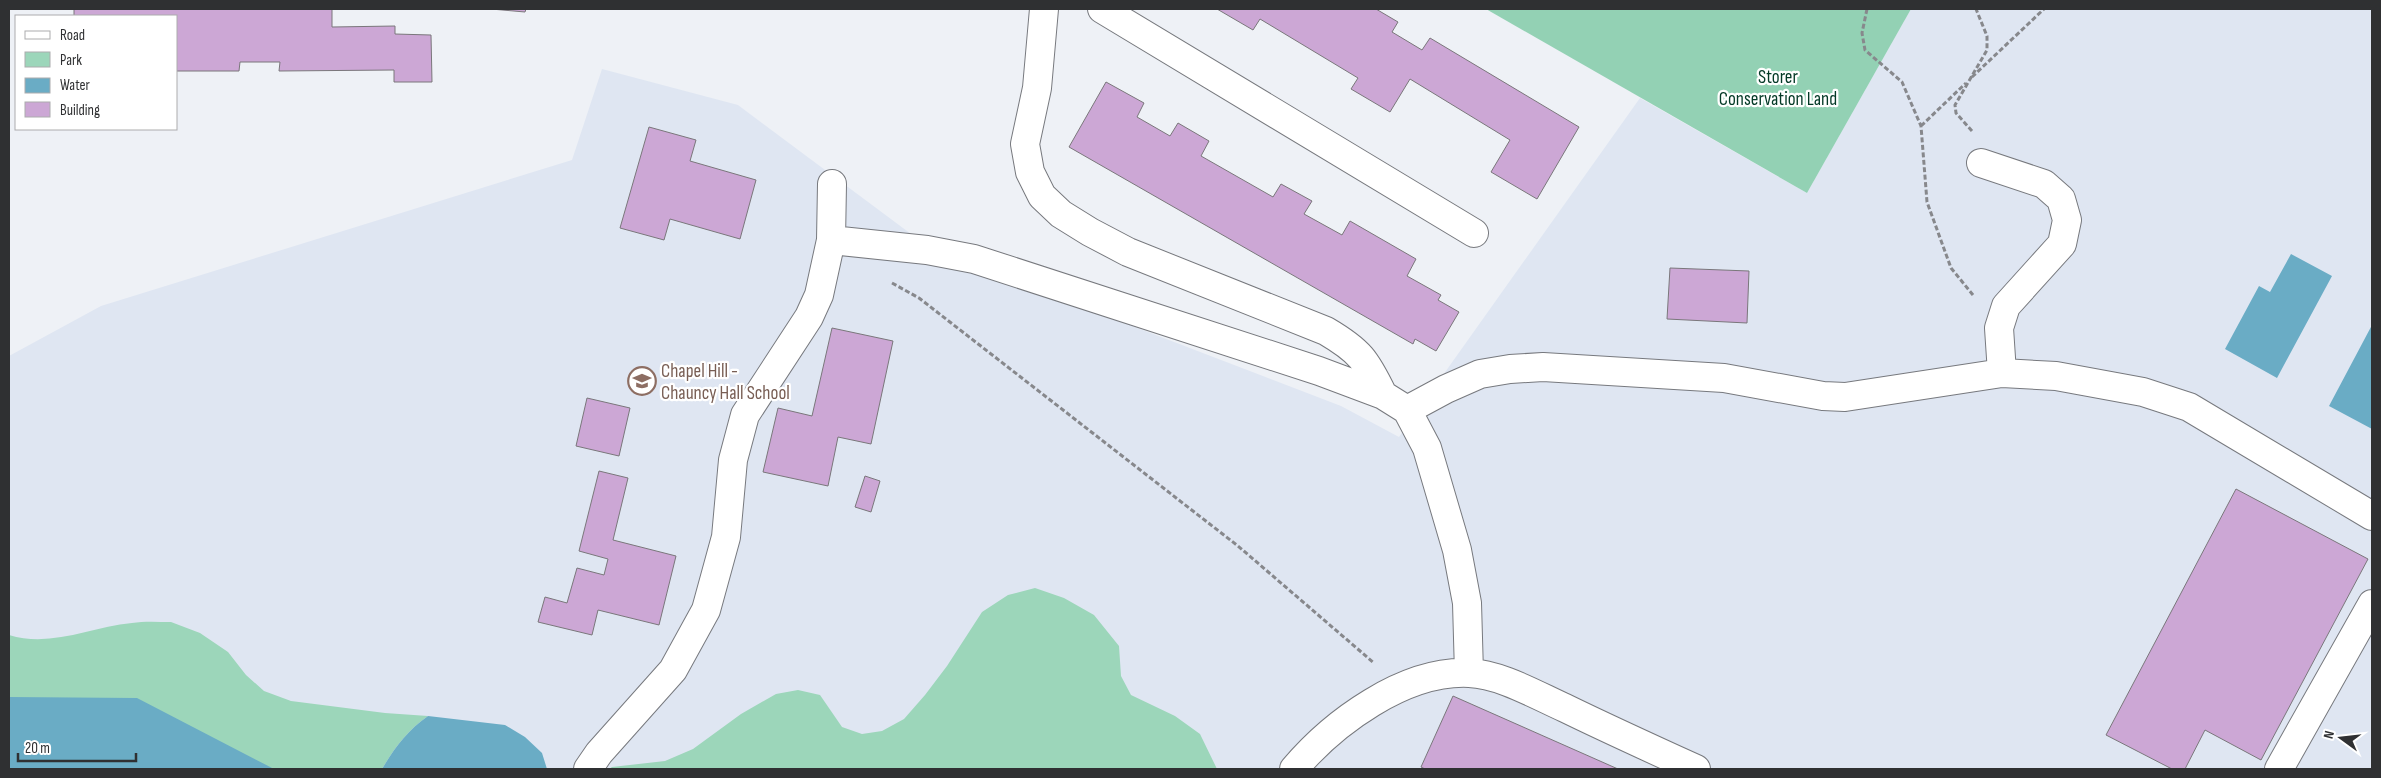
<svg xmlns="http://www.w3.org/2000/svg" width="2381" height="778" font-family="'Sofia Sans Condensed',sans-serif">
<rect width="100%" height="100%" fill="#eef1f6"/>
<path fill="#dfe6f2" d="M1911,9H2372V769H9V356L101,306L572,160L602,69L738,105L954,266L1054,296L1341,406L1399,437L1640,98L1807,193Z"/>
<path fill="#9cd6ba" d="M1035,588L1064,598L1094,615L1119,646L1121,676L1131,695L1175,716L1200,734L1217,769H609L612,767L665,761L693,749L741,714L776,694L798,690L820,695L842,727L862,734L882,731L904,719L925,695L947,666L982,612L1008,595Z
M171,622L200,633L228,652L246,675L264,691L291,701L385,713L428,716C407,731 395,747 382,769H9V635C51,648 90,627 132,623C144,621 158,622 171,622Z"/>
<path fill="#93d1b4" d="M1486,9H1911L1807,193Z"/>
<path fill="#6aacc5" d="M2291,254L2332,276L2277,378L2225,349L2259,286L2270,292Z
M2372,325V429L2329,406Z
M9,697L137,698L274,769H9Z
M428,716L505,725L525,737L542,753L547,769H382C395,747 407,731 428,716Z"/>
<path fill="#cca7d5" stroke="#7a777b" d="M74,9H332V27L395,26V34L431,35L432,82H394V70L279,71L280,62H240L239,71H176V16H74Z
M491,9H526L525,12Z
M1217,9H1376L1398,22L1392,32L1422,50L1430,38L1579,127L1537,199L1491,172L1510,140L1410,79L1390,112L1351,89L1358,78L1260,19L1253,30Z
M1106,82L1144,103L1137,117L1170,136L1178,123L1209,141L1201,156L1273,197L1281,184L1312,201L1304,214L1342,235L1350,221L1416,259L1407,276L1441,295L1438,300L1459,312L1436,351L1415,339L1413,344L1069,147Z
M649,127L696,140L690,161L756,180L740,239L670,219L664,240L620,228Z
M1670,268L1749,271L1747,323L1667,319Z
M832,328L893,341L871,444L838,437L828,486L763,472L778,408L812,416Z
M587,398L630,408L619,456L576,446Z
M599,471L628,478L613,540L676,556L659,625L598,610L592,635L538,622L545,597L567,603L577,568L604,575L608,559L579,551Z
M865,476L880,481L871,512L855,507Z
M2236,489L2368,559L2261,760L2205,730L2185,769H2172L2106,735Z
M1453,696L1618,769H1425L1421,767Z"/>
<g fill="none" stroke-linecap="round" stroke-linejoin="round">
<defs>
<path id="minor" d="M1044,9L1037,88L1025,144L1030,172L1042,196L1061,214L1090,232L1128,252L1326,331C1360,351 1366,360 1383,395
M1102,9L1474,233
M1981,163L2044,184L2061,199L2067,220L2062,244L2006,306L1999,328L2002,373
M831,240L927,250L974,259L1319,371L1383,395L1407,410L1427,448L1457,550L1467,603L1469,673
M1407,410L1446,389L1480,374L1510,369L1543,367L1724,378L1823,396L1845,397L2002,373L2056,376L2143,392L2189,407L2372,516
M588,769L599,753L673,670L706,610L726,537L733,460L745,415L809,317L819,295L831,240L832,184
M1294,769C1333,723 1404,670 1469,673C1500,674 1536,695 1565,708C1608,729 1652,749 1696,769
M2279,769L2372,604"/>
</defs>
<use href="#minor" stroke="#77797e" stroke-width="30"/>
<path stroke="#87888c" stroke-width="3" stroke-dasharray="5 2.5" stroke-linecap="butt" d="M1867,9L1862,33L1865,50L1902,82L1921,126L1927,202L1951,268L1973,295
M1972,77L2044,9
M1921,126L1966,83
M1972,131L1956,113L1955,105L1987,50V36L1976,9
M892,283L919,298L1238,546L1374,663"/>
<use href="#minor" stroke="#fff" stroke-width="28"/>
</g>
<defs>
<symbol id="school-ring" viewBox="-11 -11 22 22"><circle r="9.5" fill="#fff" stroke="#8d6e63" stroke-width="1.5"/><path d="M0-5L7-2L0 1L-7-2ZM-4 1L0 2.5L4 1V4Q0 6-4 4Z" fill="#8d6e63"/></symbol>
</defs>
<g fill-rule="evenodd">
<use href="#school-ring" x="626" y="365" width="32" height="32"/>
</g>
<g text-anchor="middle" stroke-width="4.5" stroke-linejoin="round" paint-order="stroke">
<g font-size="19" fill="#033926" stroke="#fff">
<text x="1778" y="83">Storer<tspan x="1778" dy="22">Conservation Land</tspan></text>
</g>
<g font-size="19" fill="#785e54" stroke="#fff" text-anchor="start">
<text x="661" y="377">Chapel Hill -<tspan x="661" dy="22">Chauncy Hall School</tspan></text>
</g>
</g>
<rect width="2381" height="778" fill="none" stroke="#2f3032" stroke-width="20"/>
<rect x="15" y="15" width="162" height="115" fill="#ffffff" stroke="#acacad"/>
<rect x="25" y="31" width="25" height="8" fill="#ffffff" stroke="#acacad"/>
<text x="60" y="40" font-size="15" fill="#2f3032">Road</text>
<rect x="25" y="52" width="25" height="15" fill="#9cd6ba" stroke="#acacad"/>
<text x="60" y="65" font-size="15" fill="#2f3032">Park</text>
<rect x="25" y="78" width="25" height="15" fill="#6aacc5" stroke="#acacad"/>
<text x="60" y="90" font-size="15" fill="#2f3032">Water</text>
<rect x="25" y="102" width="25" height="15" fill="#cca7d5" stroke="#acacad"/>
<text x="60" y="115" font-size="15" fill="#2f3032">Building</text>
<g transform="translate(2341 738) rotate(285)" stroke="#ffffff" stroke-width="4" paint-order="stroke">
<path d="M0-4L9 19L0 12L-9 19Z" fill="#2f3032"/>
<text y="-8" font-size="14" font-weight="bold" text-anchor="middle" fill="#2f3032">N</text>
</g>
<path d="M18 753v8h118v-8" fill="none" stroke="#2f3032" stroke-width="2.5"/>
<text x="25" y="753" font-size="15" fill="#2f3032" stroke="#ffffff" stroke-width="4" paint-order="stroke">20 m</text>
</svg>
